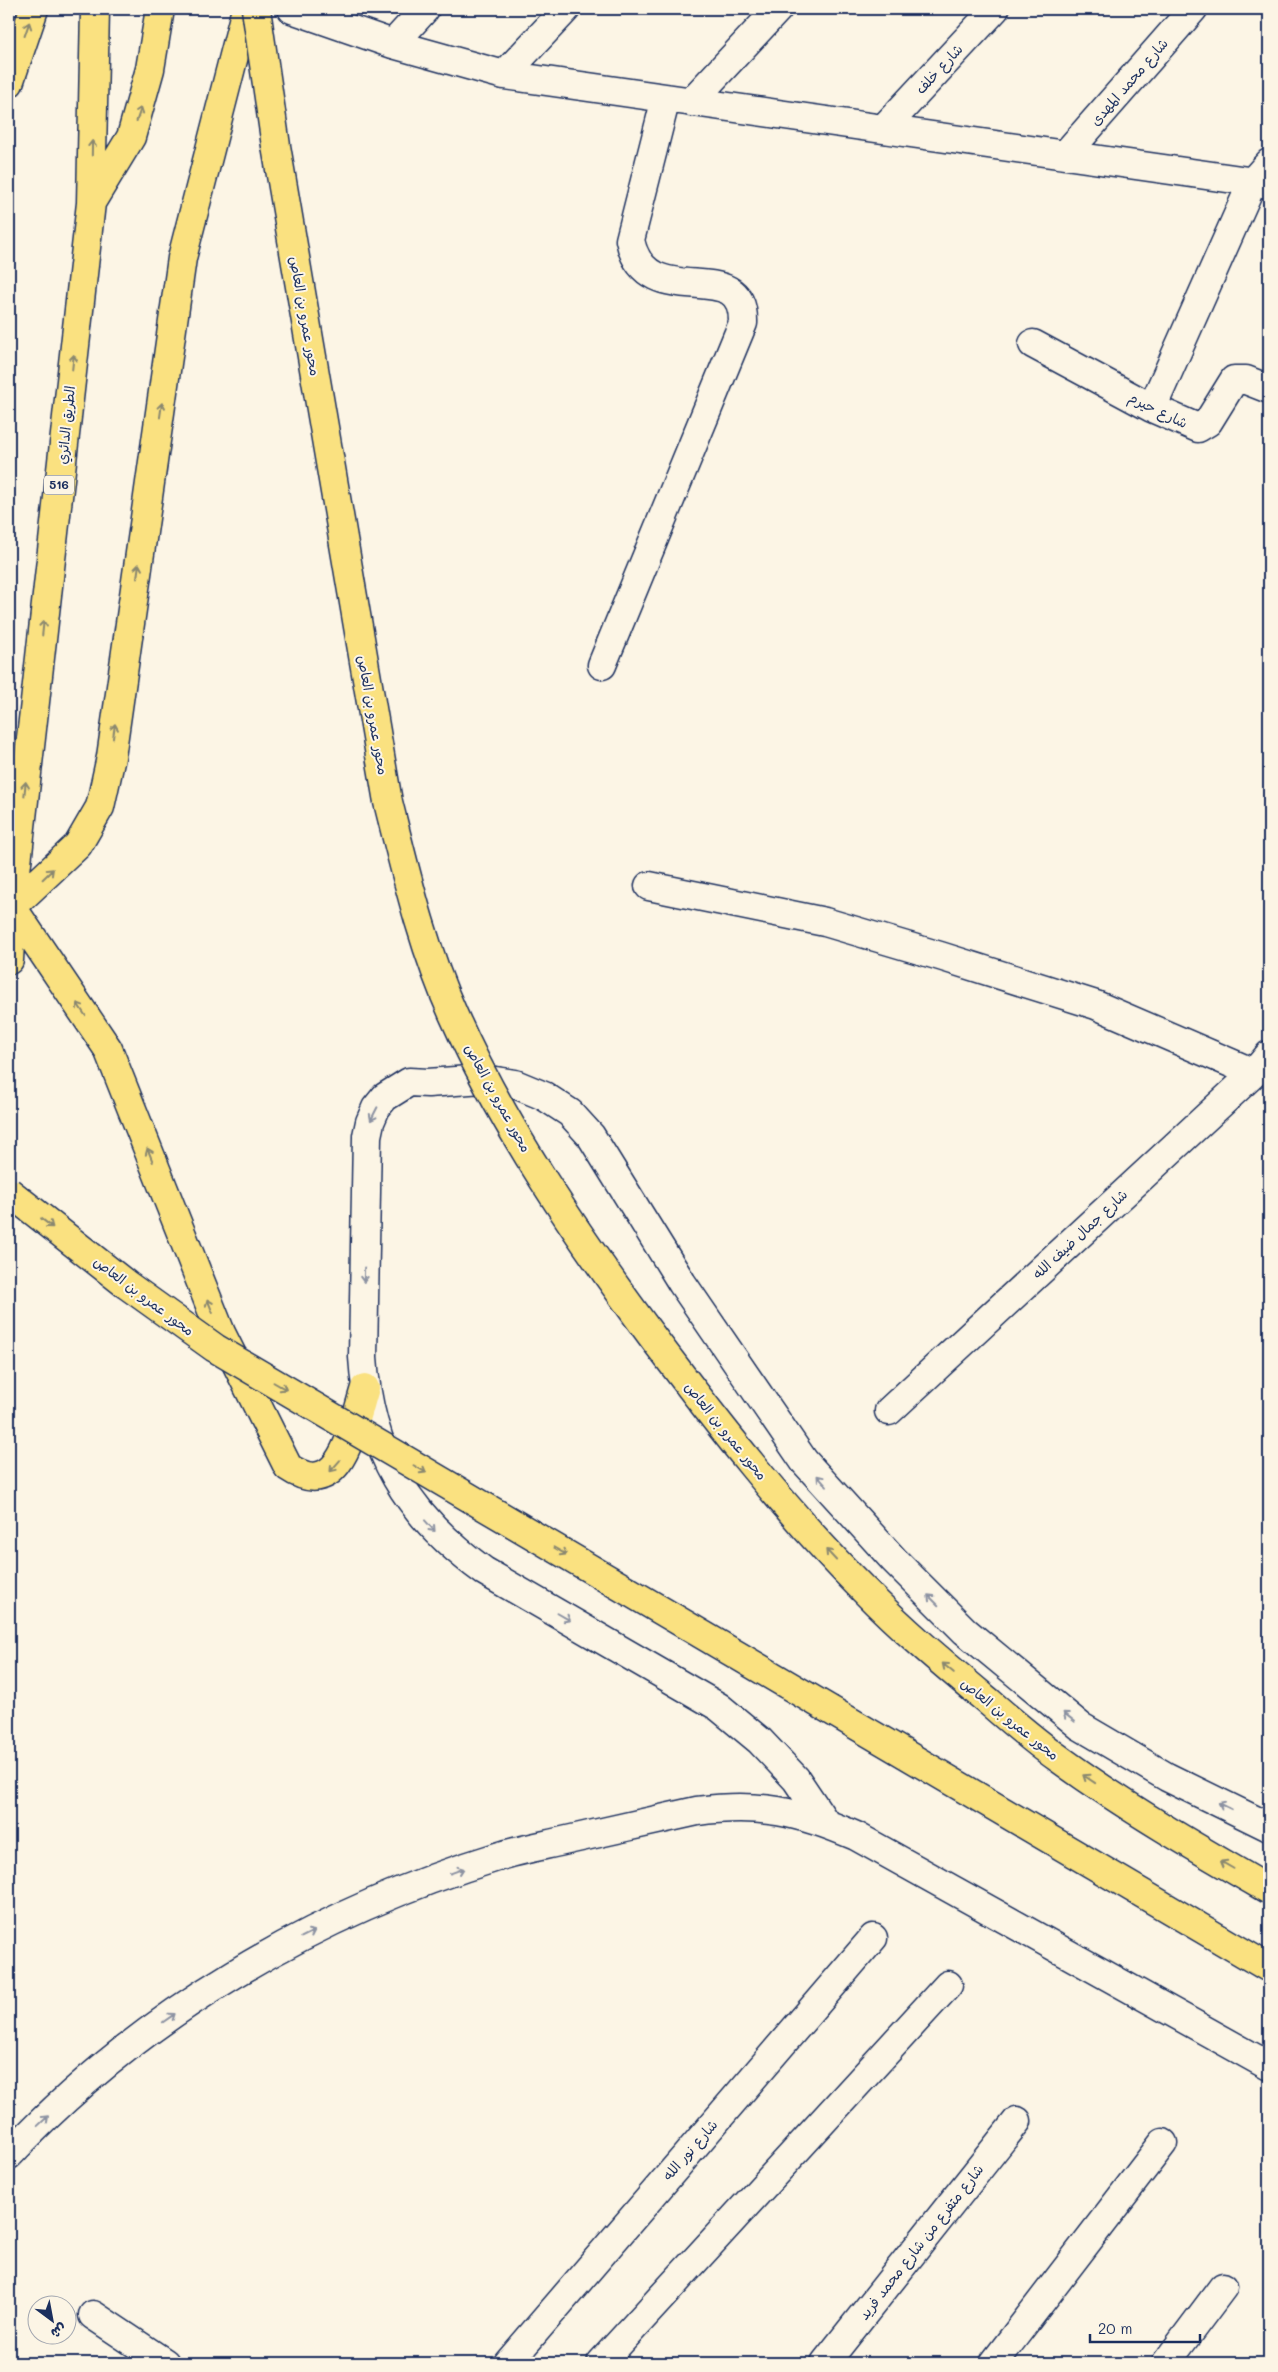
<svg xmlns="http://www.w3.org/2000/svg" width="1278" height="2372" font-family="Mali,'Playpen Sans Arabic',sans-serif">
<rect width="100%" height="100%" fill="#fcf5e5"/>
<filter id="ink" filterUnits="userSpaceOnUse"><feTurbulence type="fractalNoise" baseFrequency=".02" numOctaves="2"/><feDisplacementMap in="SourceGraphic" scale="10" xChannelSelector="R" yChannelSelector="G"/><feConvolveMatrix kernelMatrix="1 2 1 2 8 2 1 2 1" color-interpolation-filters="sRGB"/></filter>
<g filter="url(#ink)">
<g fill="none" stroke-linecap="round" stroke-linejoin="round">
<defs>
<path id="minor" d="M292,9L393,44L504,75L1269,184
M393,44L425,9
M504,75L566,9
M691,102L778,9
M883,129L995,9
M1065,155L1193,9
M1033,344L1152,408L1198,428L1208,422L1234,380H1246L1269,389
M1152,408L1253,181L1269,163
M602,665L743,323C745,250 646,318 630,240L666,98
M649,886L825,922L940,956L1096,1005L1254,1073
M889,1411L1254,1073L1269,1055
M825,1822L796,1779L760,1741L719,1707L484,1571C407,1515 369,1452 363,1357L367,1136L370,1122L376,1108L385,1097L409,1082L428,1083L483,1079L515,1084L544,1096L570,1113L591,1136L682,1283L804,1461L894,1560L965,1631L1080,1726L1167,1777L1269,1827
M9,2155C140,2015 314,1913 497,1857C519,1850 541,1846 563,1841C607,1831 652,1821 697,1811C760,1803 798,1811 856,1836L1269,2066
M93,2315L165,2363
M508,2363L873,1938
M601,2363L948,1985
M825,2363L1017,2121
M994,2363L1163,2143
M1166,2363L1223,2287"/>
<path id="highway" d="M246,9L182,258L111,757L100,807L78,845L12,907L108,1049L221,1333L288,1467C342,1504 353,1425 365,1388
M9,83L34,9
M92,201L131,137L150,69L160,9
M9,960L12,907L91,203L95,9"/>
</defs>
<use href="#minor" stroke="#1b2f5e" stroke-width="31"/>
<use href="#highway" stroke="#1b2f5e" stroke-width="31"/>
<use href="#minor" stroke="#fcf5e5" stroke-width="28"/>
<use href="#highway" stroke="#fae180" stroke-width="28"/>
<defs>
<path id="major-bridge" d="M256,9L276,146L388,802C406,874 423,948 454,1016C505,1130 577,1235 651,1335C717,1423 786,1512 864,1590C903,1630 945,1665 988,1701C1011,1721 1035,1742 1061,1760C1127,1808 1198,1849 1269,1890
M9,1192L127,1285L215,1348L1269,1968"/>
</defs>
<use href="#major-bridge" stroke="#1b2f5e" stroke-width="31" stroke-linecap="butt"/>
<use href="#major-bridge" stroke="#fae180" stroke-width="28"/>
</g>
<defs><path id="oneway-shaft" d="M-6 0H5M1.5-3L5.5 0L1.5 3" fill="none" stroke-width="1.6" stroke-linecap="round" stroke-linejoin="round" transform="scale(1.25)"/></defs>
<g stroke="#8a886f">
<use href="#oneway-shaft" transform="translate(27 29) rotate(-71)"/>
<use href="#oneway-shaft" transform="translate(139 114) rotate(-71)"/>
<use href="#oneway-shaft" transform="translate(92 148) rotate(-89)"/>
<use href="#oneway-shaft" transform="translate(73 362) rotate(-84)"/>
<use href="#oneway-shaft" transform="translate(161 410) rotate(-82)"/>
<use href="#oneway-shaft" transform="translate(138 571) rotate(-82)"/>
<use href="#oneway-shaft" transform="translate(43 628) rotate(-84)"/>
<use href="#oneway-shaft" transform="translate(114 731) rotate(-82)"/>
<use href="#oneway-shaft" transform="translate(25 789) rotate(-84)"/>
<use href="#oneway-shaft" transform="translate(48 874) rotate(-44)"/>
<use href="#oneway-shaft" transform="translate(81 1009) rotate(-124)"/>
<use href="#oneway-shaft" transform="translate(150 1155) rotate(-112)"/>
<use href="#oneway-shaft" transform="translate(47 1223) rotate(38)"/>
<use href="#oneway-shaft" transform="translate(210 1306) rotate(-112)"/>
<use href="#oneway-shaft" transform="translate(280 1386) rotate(30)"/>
<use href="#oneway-shaft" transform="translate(335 1466) rotate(131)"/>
<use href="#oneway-shaft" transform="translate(420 1469) rotate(30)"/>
<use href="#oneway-shaft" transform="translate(560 1551) rotate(30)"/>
<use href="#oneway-shaft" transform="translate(831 1555) rotate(-133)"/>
<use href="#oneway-shaft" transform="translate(948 1668) rotate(-140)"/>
<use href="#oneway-shaft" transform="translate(1089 1779) rotate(-146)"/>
<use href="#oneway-shaft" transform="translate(1227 1865) rotate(-150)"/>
</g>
<g stroke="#8c92a2">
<use href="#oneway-shaft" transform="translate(374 1114) rotate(117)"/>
<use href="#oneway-shaft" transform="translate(364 1275) rotate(91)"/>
<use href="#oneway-shaft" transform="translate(822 1481) rotate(-131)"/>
<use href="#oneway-shaft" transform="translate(430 1526) rotate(48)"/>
<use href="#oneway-shaft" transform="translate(933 1600) rotate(-135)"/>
<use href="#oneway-shaft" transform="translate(564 1617) rotate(30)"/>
<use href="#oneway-shaft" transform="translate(1069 1717) rotate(-142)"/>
<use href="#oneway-shaft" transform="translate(1225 1806) rotate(-154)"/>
<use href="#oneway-shaft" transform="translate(457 1871) rotate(-20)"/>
<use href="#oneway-shaft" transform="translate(308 1934) rotate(-26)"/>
<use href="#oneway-shaft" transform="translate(169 2018) rotate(-35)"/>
<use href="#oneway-shaft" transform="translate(43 2121) rotate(-43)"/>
</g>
</g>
<g text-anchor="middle" stroke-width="4" stroke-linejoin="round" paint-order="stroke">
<rect fill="#fcf5e5" stroke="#5e6a86" stroke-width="1" x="44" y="475.5" width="30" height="19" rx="4"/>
<g font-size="12" font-weight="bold" fill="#1b2f5e">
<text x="59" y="489">516</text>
</g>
<g font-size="14" fill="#1b2f5e" stroke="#fcf5e5">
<text transform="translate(939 69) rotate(-47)" y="5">شارع خلف</text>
<text transform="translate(1129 82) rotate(-49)" y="5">شارع محمد المهدى</text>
<text transform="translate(305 316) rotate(80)" y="5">محور عمرو بن العاص</text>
<text transform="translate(1158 410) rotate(26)" y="5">شارع حيرم</text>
<text transform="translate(66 425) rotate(-84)" y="5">الطريق الدائري</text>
<text transform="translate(373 715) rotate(80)" y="5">محور عمرو بن العاص</text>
<text transform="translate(498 1098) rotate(61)" y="5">محور عمرو بن العاص</text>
<text transform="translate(1080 1234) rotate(-43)" y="5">شارع جمال ضيف الله</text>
<text transform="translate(144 1296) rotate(37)" y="5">محور عمرو بن العاص</text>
<text transform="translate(726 1431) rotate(51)" y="5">محور عمرو بن العاص</text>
<text transform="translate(1010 1719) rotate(39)" y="5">محور عمرو بن العاص</text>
<text transform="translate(690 2150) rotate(-49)" y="5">شارع نور الله</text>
<text transform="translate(921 2242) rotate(-52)" y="5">شارع متفرع من شارع محمد فريد</text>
</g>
</g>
<rect width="1278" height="2372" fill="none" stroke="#fcf5e5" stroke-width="30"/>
<rect x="15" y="15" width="1248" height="2342" fill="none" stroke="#1b2f5e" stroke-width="2" filter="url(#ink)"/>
<g transform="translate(52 2320) rotate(148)"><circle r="24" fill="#fcf5e5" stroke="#a2a6af"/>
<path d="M0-4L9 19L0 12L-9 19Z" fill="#1b2f5e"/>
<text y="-8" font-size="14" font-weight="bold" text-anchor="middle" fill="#1b2f5e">ش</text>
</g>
<path d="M1090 2334v8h110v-8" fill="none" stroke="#1b2f5e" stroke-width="2.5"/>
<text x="1098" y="2334" font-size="15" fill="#1b2f5e" stroke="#fcf5e5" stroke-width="4" paint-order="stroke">20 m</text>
</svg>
